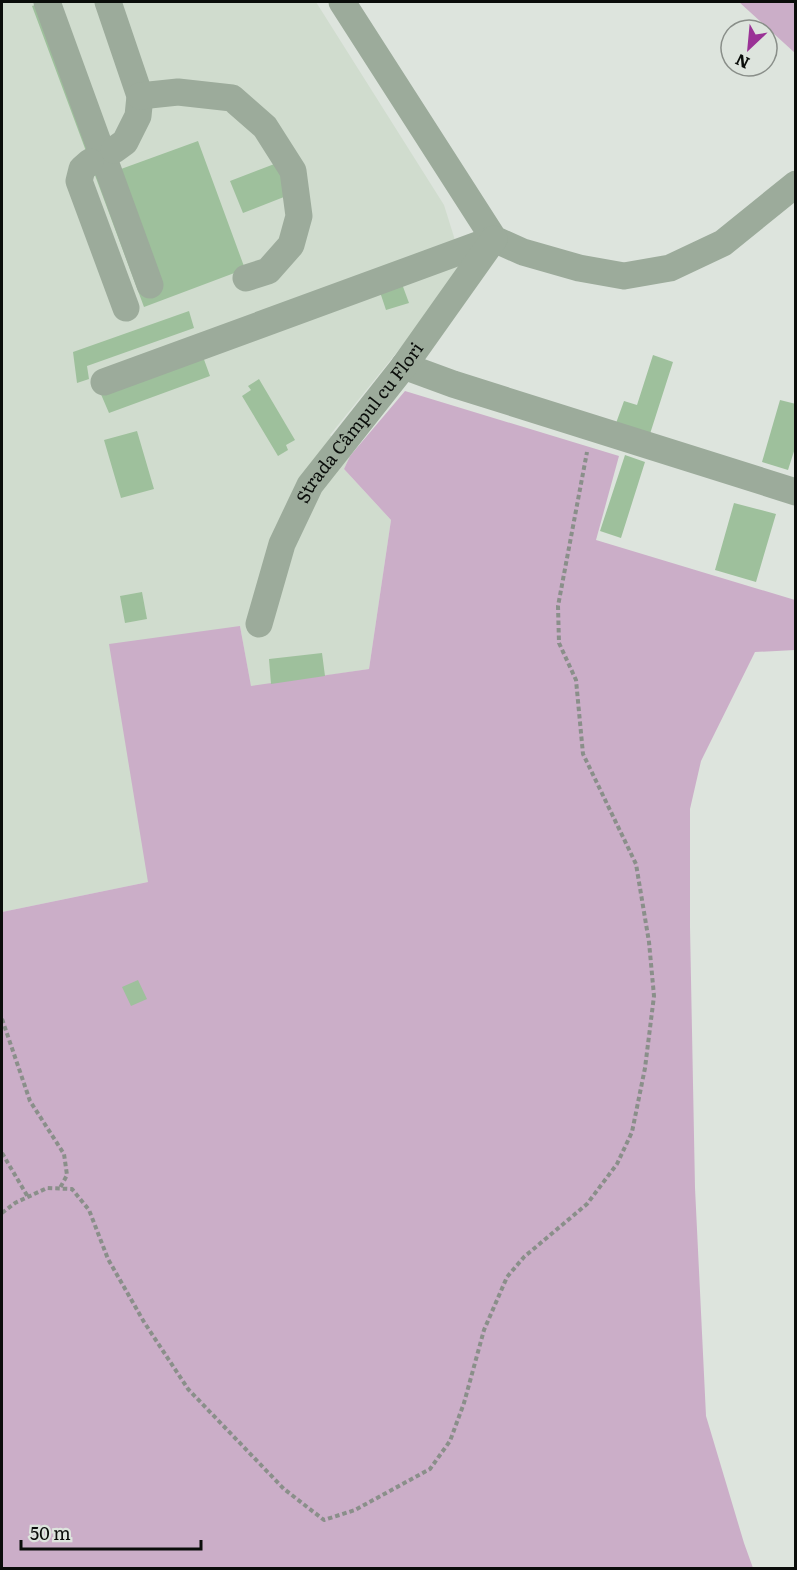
<svg xmlns="http://www.w3.org/2000/svg" width="797" height="1570" font-family="Literata,serif">
<rect width="100%" height="100%" fill="#dde4dd"/>
<path fill="#d0dcce" d="M2,2H316L444,205L464,269L330,435L350,456L344,469L391,520L369,669L251,687L240,626L148,882L2,912Z"/>
<path fill="#cbaec8" d="M739,2H795V53Z
M405,391L619,456L596,540L795,600V650L755,652L701,761L690,809V927L695,1188L706,1416L744,1543L753,1568H2V912L148,882L109,644L240,626L251,686L369,669L391,520L344,469L350,456Z"/>
<path fill="#9ec09c" d="M44,2L121,169L198,141L245,269L144,307L32,6Z
M277,163L289,195L243,213L230,181Z
M402,284L409,303L386,310L380,292Z
M189,311L194,328L87,366L89,379L77,383L73,352Z
M202,354L210,376L109,413L100,392Z
M653,355L673,362L649,437L615,426L624,401L637,405Z
M259,379L295,440L286,445L288,450L278,456L242,396L251,390L248,386Z
M780,400L796,404V445L788,470L762,462Z
M137,431L154,489L121,498L104,440Z
M625,455L645,462L621,538L600,531Z
M734,503L776,514L756,582L715,570Z
M142,592L147,619L125,623L120,596Z
M322,653L325,676L271,684L269,659Z
M138,980L147,999L131,1006L122,987Z"/>
<g fill="none" stroke-linecap="round" stroke-linejoin="round">
<path stroke="#8a8f8a" stroke-width="4" stroke-dasharray="4.5 3" stroke-linecap="butt" d="M2,1019L30,1101L64,1154L67,1175L60,1188
M2,1153L28,1197
M2,1213L15,1203L47,1188L72,1189L89,1210L108,1259L144,1322L188,1389L284,1489L324,1520L355,1510L430,1469L450,1441L464,1403L484,1330L507,1277L524,1257L587,1204L617,1164L632,1132L645,1068L654,996L649,942L636,864L583,754L576,680L559,643L558,606L587,452"/>
<g stroke="#9cab9b" stroke-width="27">
<path d="M47,2L150,285"/>
<path d="M108,2L140,96L138,116L125,142L114,150"/>
<path d="M342,2L494,239L523,252L579,268L624,276L670,268L723,243L796,184"/>
<path d="M140,96L178,92L232,98L265,127L293,171L299,216L291,245L268,271L246,278"/>
<path d="M90,162L82,169L79,181L126,308"/>
<path d="M404,366L453,384L796,492"/>
<path d="M104,382L494,239"/>
<path id="s1" d="M259,624L282,544L310,485L404,366L494,239"/>
</g>
</g>
<g text-anchor="middle" stroke-width="5" stroke-linejoin="round" paint-order="stroke">
<g font-size="18" fill="#0a0d0a" stroke="#dde4dd">
<text dy="6" stroke="none"><textPath href="#s1" startOffset="228">Strada Câmpul cu Flori</textPath></text>
</g>
</g>
<rect width="797" height="1570" fill="none" stroke="#0a0d0a" stroke-width="6"/>
<g transform="translate(749 48) rotate(206)"><circle r="28" fill="#dde4dd" stroke="#898e89" stroke-width="1.5"/>
<path d="M0-4.5L10 22L0 15L-10 22Z" fill="#9a3296"/>
<text y="-9" font-size="16" font-weight="bold" text-anchor="middle" fill="#0a0d0a">N</text>
</g>
<path d="M21 1540v9h180v-9" fill="none" stroke="#0a0d0a" stroke-width="3"/>
<text x="30" y="1540" font-size="18" fill="#0a0d0a" stroke="#dde4dd" stroke-width="4.5" paint-order="stroke">50 m</text>
</svg>
